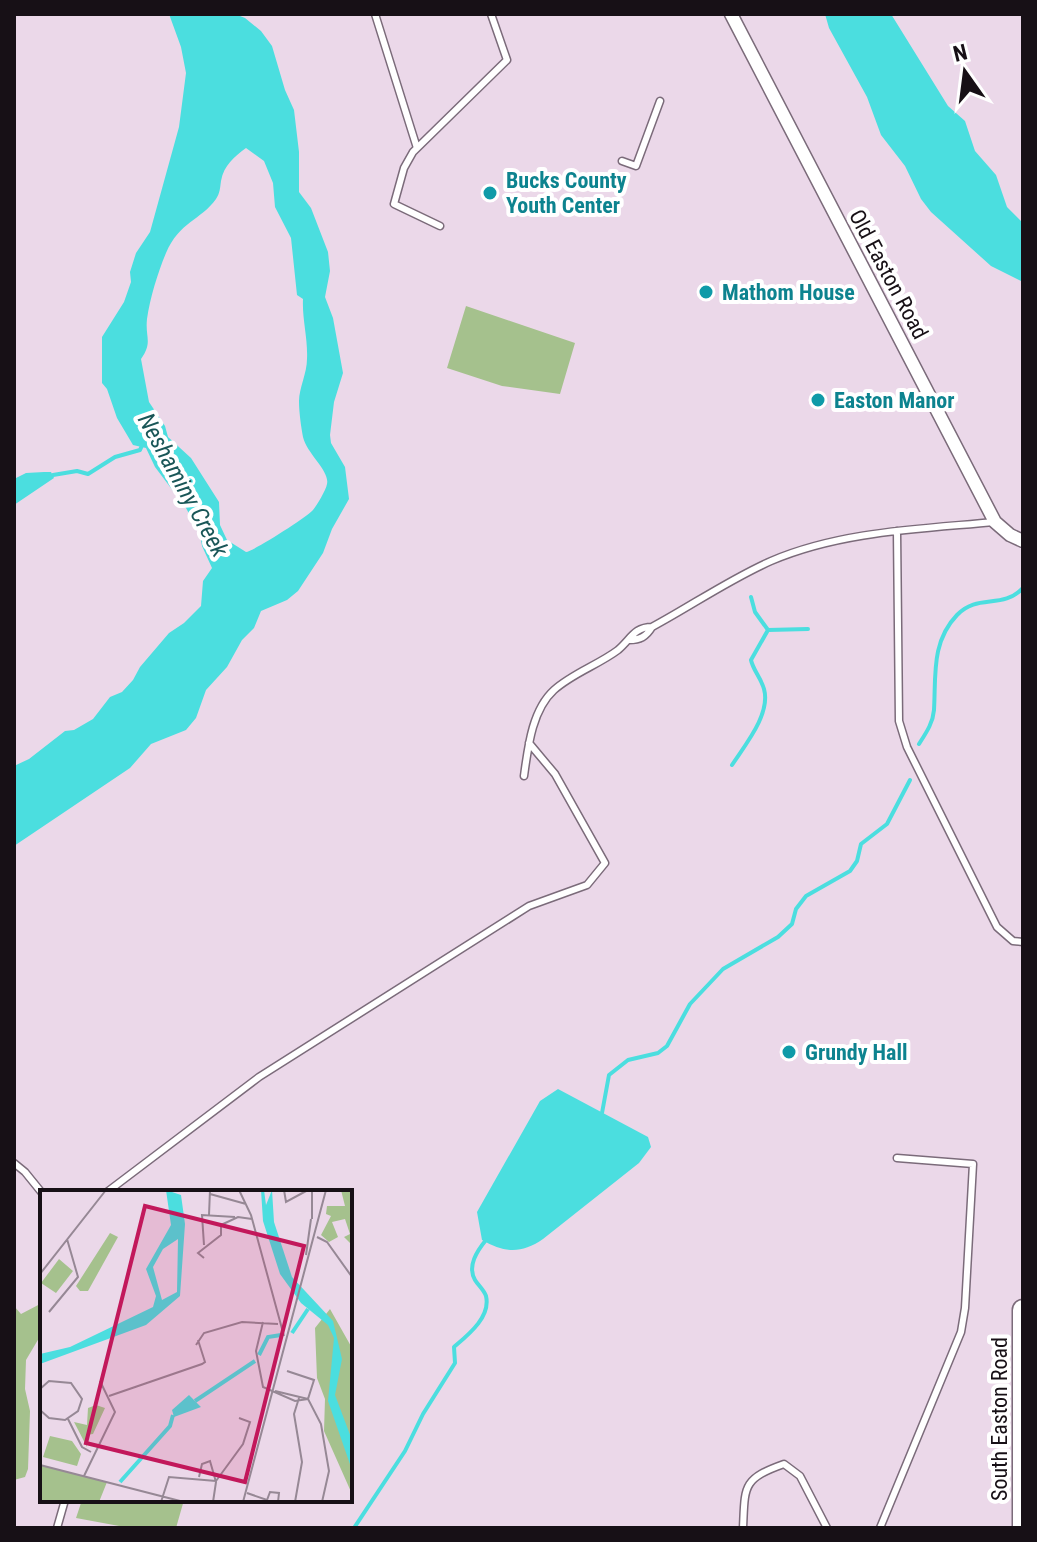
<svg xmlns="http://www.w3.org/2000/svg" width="1037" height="1542" font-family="'Roboto Condensed',sans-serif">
<rect width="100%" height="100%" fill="#ebd8e9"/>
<path fill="#a5c18d" d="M466,306L575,343L560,394L502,386L447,368Z
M42,1303V1333L26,1360L25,1389L30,1411L28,1469L25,1477L14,1480V1306L21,1314Z
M82,1500H184L176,1528H130L76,1518Z"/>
<path fill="#4bdedf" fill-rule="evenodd" d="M169,14H235L245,18L261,31L272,46L285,90L294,110L299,152V192L311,208L328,252L330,271L325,297L333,318L343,373L334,402L330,435L331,443L345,467L349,499L332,529L323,553L298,591L287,600L261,611L254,628L242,640L227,667L206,690L196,718L186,730L151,744L130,768L14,846V766L29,759L65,731L74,730L93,719L110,697L122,692L133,680L140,667L169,633L184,623L201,606L203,581L212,568L202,546L200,534L186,508L155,467L146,448L133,445L117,418L107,389L102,383V337L124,302L131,282L130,272L136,253L150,232L179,127L186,73L181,47ZM246,148L264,161L273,183L275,207L291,238L297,295L303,299C302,319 308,338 307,359C307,373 299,388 299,401C299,412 301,426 303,437C307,454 330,471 327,484C326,490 317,505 313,510C307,517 254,551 246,552L227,540L220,525L219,502L191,458L168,437L165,426L149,402L141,359C153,342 145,338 147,319C150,298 158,272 166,253C179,222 201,220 216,199C220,193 220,188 221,181C224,165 234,157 246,148Z
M825,14H891L948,106L965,121L975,151L996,175L1007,207L1023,223V282L991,266L931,212L921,199L905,166L881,135L867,97L829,28Z
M44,472H51L54,478L14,505V479L26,473Z
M558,1089L648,1137L651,1147L639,1163L543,1239C521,1254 505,1253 482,1240L477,1212L540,1101Z"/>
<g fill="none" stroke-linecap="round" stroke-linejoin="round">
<path stroke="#4bdedf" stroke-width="4" d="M53,475L77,471L88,474L115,457L140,450L143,443
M751,597L755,612L768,630L808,629
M919,744C926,733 933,723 934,710C936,676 931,642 957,615C978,593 1002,610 1023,588
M732,765C745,745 771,714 764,689C761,678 753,670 751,660L768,630
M602,1113L609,1075L628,1060L658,1053L667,1046L690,1004L723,969L778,937L792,924L796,909L806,896L850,871L857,861L861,844L887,824L910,780
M354,1528L405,1451L423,1414L455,1363L454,1347C468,1335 491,1317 486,1296C484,1290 478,1285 475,1280C467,1266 477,1251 486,1240"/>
<defs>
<path id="service" d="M375,14L417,148
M622,161L636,166L660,101
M440,226L394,204L404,168L413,152L507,60L491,14
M897,531L899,721L907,747L997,927L1013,941L1023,942
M629,640C640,640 646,637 652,627
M524,776C528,747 532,710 554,690C573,673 598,665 618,650C631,639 634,627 652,627C691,606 730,579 771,561C841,531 921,529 995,522
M14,1163L25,1172L42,1193
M107,1192L259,1077L529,906L587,885L605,863L555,774L529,743
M57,1528L65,1500
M743,1528C745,1486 742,1479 784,1464L800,1476L827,1528
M880,1528L961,1332L965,1308L973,1164L897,1158"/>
<path id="minor" d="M731,14L995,522L1010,535L1023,541"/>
<path id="trunk" d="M1023,1528V1310"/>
</defs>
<use href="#service" stroke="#7b6b7a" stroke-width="9"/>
<use href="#minor" stroke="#7b6b7a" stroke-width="15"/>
<use href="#trunk" stroke="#7b6b7a" stroke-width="23"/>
<use href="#service" stroke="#fff" stroke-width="6"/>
<use href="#minor" stroke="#fff" stroke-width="12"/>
<use href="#trunk" stroke="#fff" stroke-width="20"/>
</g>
<g fill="#0f9aa8" stroke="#fff" stroke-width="3">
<circle cx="490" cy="193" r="8"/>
<circle cx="706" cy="292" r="8"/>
<circle cx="818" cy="400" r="8"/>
<circle cx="789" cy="1052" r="8"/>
</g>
<g text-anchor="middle" stroke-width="8" stroke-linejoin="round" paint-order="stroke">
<g font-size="22" font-weight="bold" fill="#0d838f" stroke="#fff" text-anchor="start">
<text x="506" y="188">Bucks County<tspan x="506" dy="25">Youth Center</tspan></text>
<text x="722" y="300">Mathom House</text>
<text x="834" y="408">Easton Manor</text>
<text x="805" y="1060">Grundy Hall</text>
</g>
<g font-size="22" fill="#171016" stroke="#fff">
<text transform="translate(889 274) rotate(62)" y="8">Old Easton Road</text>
<text transform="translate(999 1419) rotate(-90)" y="8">South Easton Road</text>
</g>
<g font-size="24" font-style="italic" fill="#195657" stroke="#fff">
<text transform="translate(183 485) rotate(61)" y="8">Neshaminy Creek</text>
</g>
</g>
<g transform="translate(40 1190)">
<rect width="312" height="312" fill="#ebd8e9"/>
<path d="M301,0H312V55L304,47L310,44L305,29L292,32L298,47L289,52L281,45L291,26L286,24L287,16H305ZM70,43L78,47L48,101H40L36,96ZM19,69L33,81L16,103L1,93ZM290,119L312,158V304L284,241L285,209L277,188L275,138ZM56,215L65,218L53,244L46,245L47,257L34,232L47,235L48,218ZM10,246L32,251L41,264L37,276L3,267ZM0,275L67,292L59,312H0Z" fill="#a5c18d"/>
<path d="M126,0L141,5L145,34L140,106L106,135L0,174V164L30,157L113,117L116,106L106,79L131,35ZM138,49L137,102L122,110L113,77L123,59ZM221,0H224L226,15L232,0L234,32L252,87L293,131L302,169L295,205L312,250V280L288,211L294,148L288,135L261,113L240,84L223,31ZM149,205L161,217L134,227L132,220Z" fill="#4bdedf" fill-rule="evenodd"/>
<path fill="none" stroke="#4bdedf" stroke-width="4" d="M252,143L268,119M219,165L228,147L241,145M155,211L215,171M80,292L130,236L133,225"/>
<path fill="none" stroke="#968895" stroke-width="2" d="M199,0L211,25L244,146M244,0L246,12L268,0M272,0V29M170,4L206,14M169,25L170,0M277,47L287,52L312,87M164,55L162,25L195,27M266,65L271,29M164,68L158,63L181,45V35L198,27L212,29M0,84L66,0M9,122L38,87L27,49M223,132L216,161L223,197L255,211L268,209M156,155L164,143L202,132L238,134M247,181L274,190L268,209L281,234L289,281L282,312M0,199L9,191L31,193L42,209L38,221L25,230L9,228L0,220M235,201L268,209M69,206L162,174L165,172L158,150M28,229L42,257L51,262M0,275L144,312M44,286L75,222L60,191M159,287L162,274L170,271L176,292L173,312M176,291L203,254L210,232L199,228M207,303L227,310L230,302L239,303L238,312M121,312L129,287L176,291M203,312L286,0M255,312L262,272L254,224L259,208"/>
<path fill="#c2185b" fill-opacity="0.15" stroke="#c2185b" stroke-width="4" d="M105,16L264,56L205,292L46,253Z"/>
<rect width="312" height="312" fill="none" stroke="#171016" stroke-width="4"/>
</g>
<rect width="1037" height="1542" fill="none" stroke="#171016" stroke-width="32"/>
<g transform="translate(965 72) rotate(346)" stroke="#ffffff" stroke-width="6" paint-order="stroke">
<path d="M0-6L14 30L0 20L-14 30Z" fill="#171016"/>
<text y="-12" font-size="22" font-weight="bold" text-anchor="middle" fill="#171016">N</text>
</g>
</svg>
